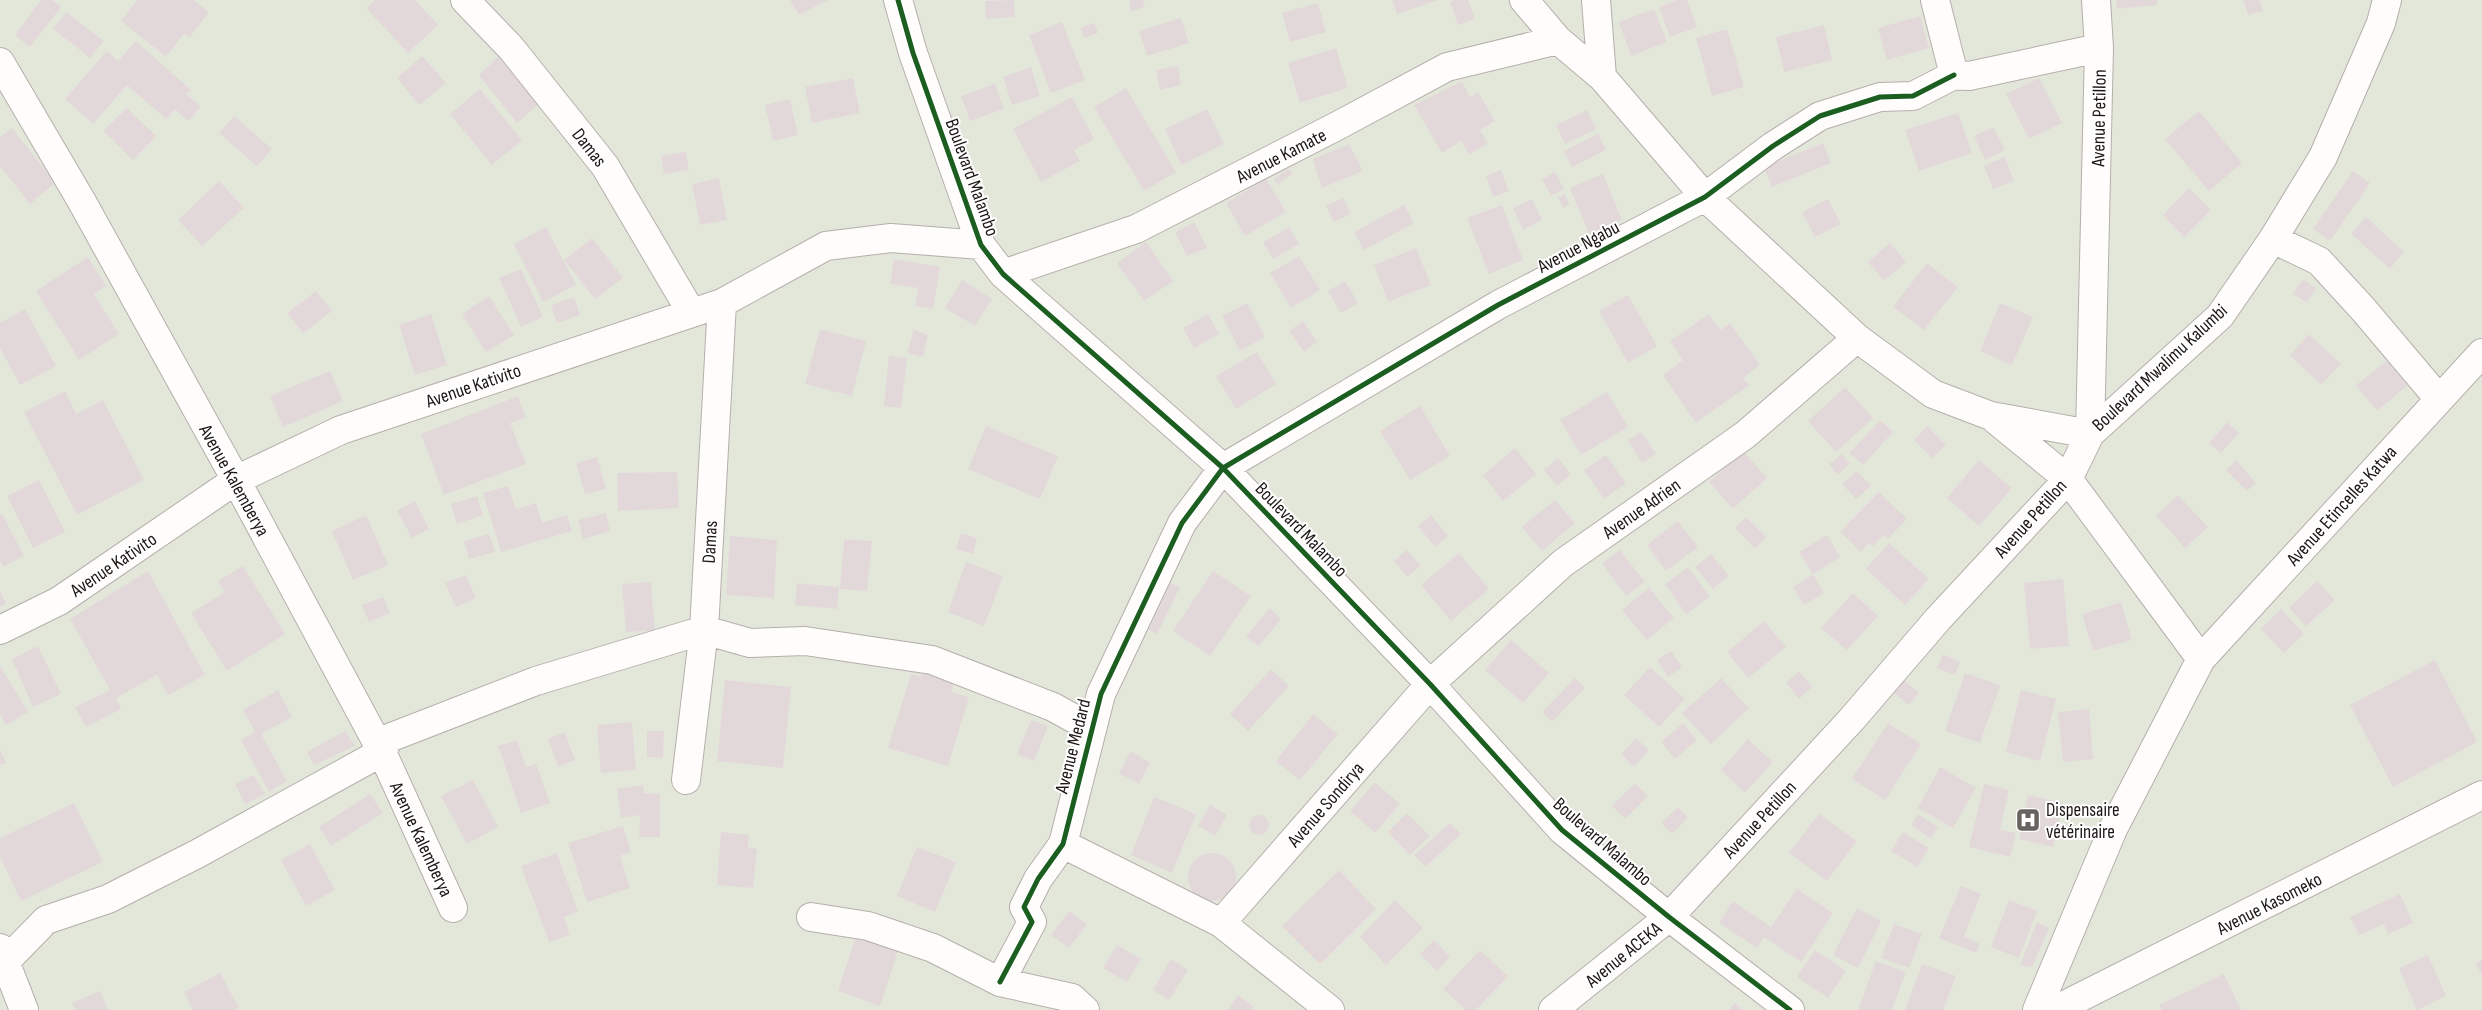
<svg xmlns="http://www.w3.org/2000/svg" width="2482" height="1010" font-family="'Sofia Sans Condensed',sans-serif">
<rect width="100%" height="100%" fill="#f7efeb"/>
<path fill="#e3e7da" d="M0,0H2482V1010H0Z"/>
<path fill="#e3d8d9" d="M41,0H52L61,7L30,47L15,35Z
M137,0H194L209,12L190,37L184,34L166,57L121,21Z
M375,0H415L438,25L408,53L366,8Z
M790,0H828L799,15Z
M1014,0L1015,17L986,19L985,1Z
M1134,0H1143L1145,7L1131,11L1129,1Z
M1392,0H1438L1397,14Z
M1455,0H1468L1475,19L1458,25L1450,2Z
M1677,0H1687L1697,27L1670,37L1659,7Z
M2116,0H2157V5L2117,9Z
M2243,0H2260L2263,11L2248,15Z
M1318,3L1326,32L1290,42L1282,13Z
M1654,9L1667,42L1631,56L1619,22Z
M66,12L104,41L90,58L53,29Z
M1920,16L1929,48L1887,60L1878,28Z
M1181,18L1189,43L1147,56L1139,31Z
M1062,22L1085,80L1051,93L1029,35Z
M1094,23L1098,33L1084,38L1080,28Z
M1824,25L1832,60L1784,72L1776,37Z
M1727,29L1744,87L1712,96L1696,38Z
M136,41L191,90L186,94L201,107L188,121L175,109L166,119L127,85L93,124L65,99L107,51L118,61Z
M1336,48L1348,88L1300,103L1288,63Z
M422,56L446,83L419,105L397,78Z
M498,57L539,104L517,123L479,75Z
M1178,66L1181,85L1160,90L1156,70Z
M1031,67L1040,96L1012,105L1003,77Z
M853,78L860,113L812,123L805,87Z
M2039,78L2062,123L2029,139L2006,94Z
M1462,81L1470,97L1478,92L1495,121L1480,130L1488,143L1469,155L1461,141L1442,153L1414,105Z
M995,84L1004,109L970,121L961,96Z
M1126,88L1176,172L1144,191L1094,107Z
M480,89L522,140L492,165L450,114Z
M1072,97L1094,139L1074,150L1080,161L1041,182L1013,129Z
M790,99L798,135L773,141L765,105Z
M127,108L156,136L133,160L103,131Z
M1207,109L1224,144L1181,165L1165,129Z
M1587,110L1596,129L1565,144L1556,125Z
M2199,111L2242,163L2209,191L2165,139Z
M1958,113L1972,153L1919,171L1905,130Z
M234,116L272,149L257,166L219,133Z
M1993,127L2005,150L1985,160L1974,136Z
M12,128L55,183L30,204L0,166V137Z
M1598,134L1606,150L1572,167L1564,151Z
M1823,143L1831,163L1772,187L1764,167Z
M1349,144L1363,171L1322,188L1313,159Z
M686,152L689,170L664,174L661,156Z
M2005,157L2014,181L1993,189L1984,166Z
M1288,169L1293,174L1277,184L1274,179Z
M1501,170L1509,191L1493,197L1486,176Z
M2353,171L2370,183L2330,241L2313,229Z
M1555,172L1564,189L1551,196L1542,179Z
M1603,174L1622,220L1589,234L1570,188Z
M719,178L727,220L700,225L692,184Z
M1266,179L1286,212L1245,236L1226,203Z
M219,181L244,208L202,246L178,220Z
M2189,188L2211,210L2184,237L2163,215Z
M1565,194L1569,205L1563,208L1558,197Z
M1343,198L1351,214L1334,222L1326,206Z
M1532,199L1542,220L1523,230L1513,208Z
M1828,199L1841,224L1815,237L1802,212Z
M1404,205L1414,223L1364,250L1354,232Z
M1502,205L1523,260L1489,274L1467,218Z
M2366,217L2404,252L2390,269L2351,234Z
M1194,222L1207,248L1187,256L1175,232Z
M546,227L576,285L543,302L514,244Z
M1289,227L1299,244L1273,259L1263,242Z
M592,238L623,278L595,299L564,260Z
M1146,242L1173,281L1144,301L1117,263Z
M1890,243L1906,262L1884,281L1868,262Z
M1416,248L1431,285L1388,302L1374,265Z
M1299,256L1320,290L1291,308L1270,273Z
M88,257L106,286L94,294L119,334L79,360L36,291Z
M894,259L940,267L933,309L915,306L918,288L890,284Z
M1927,263L1958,287L1924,330L1893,307Z
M521,269L543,317L521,327L499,278Z
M2303,279L2316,288L2307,303L2293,294Z
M962,280L992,299L975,326L945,308Z
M1345,281L1358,303L1341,313L1328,291Z
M316,291L332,311L303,333L287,313Z
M1628,295L1657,346L1628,363L1599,311Z
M489,296L514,335L486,352L462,314Z
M574,297L580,315L557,323L551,305Z
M1247,303L1265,337L1240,351L1222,316Z
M2000,303L2033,317L2012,365L1980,351Z
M25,309L56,366L20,385L0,348V323Z
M431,314L447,365L415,375L399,325Z
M1208,314L1219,334L1194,348L1183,328Z
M1709,314L1720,330L1730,323L1760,365L1743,378L1749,385L1696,423L1663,375L1683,360L1670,341Z
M1303,321L1317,342L1304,352L1289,331Z
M820,329L866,341L852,396L805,384Z
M914,330L928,335L923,357L907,353Z
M2309,334L2341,364L2321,385L2290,355Z
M1257,352L1276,384L1236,409L1216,376Z
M889,356L907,358L901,408L884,406Z
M2387,361L2407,386L2377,411L2356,385Z
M330,371L343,401L283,427L270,396Z
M1845,387L1873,418L1836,452L1808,421Z
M65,391L76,414L103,400L144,480L77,515L24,412Z
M1607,392L1628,427L1581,455L1560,420Z
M518,396L526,418L510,423L526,464L444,495L421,434Z
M1420,406L1450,456L1410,480L1380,431Z
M1880,420L1893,432L1863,465L1849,453Z
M2227,422L2239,433L2221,453L2209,443Z
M986,426L1058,456L1040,499L968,469Z
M1927,426L1946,445L1932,458L1914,440Z
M1641,432L1656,454L1642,463L1628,440Z
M1515,448L1536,474L1503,501L1483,475Z
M1743,451L1767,478L1733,509L1709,482Z
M1842,454L1850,464L1838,475L1829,464Z
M1606,455L1626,483L1604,499L1584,470Z
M597,457L606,489L585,494L576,463Z
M1558,458L1571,474L1557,486L1544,470Z
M1979,460L2012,488L1979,526L1947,498Z
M2236,460L2256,483L2247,491L2226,470Z
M1857,471L1871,486L1856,499L1842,484Z
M677,472L679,508L618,511L617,473Z
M39,480L65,532L33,548L7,496Z
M508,486L516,509L536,503L542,523L567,515L572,531L501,552L483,493Z
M1879,492L1907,519L1888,539L1884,535L1873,546L1869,543L1861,552L1840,532Z
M2178,495L2208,527L2185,548L2156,516Z
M477,496L483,515L457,524L451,504Z
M1555,500L1575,523L1542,551L1522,527Z
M415,501L429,529L412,538L397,511Z
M606,513L610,531L583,539L578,520Z
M2,514L24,556L3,567L0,561V515Z
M366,515L388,565L353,580L332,531Z
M1431,515L1448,536L1435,547L1418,526Z
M1746,517L1766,537L1755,549L1735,528Z
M1678,521L1698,547L1666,571L1647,545Z
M961,533L977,538L973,554L956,549Z
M489,534L495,552L469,559L464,541Z
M1827,535L1840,557L1813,574L1799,552Z
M730,536L777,540L774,598L726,595Z
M844,539L872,541L867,591L840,589Z
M1889,543L1929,579L1905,605L1866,569Z
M1407,550L1421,566L1407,577L1394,561Z
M1620,550L1645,582L1626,596L1602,563Z
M1459,553L1489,589L1451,621L1421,585Z
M1711,554L1729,576L1713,589L1695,567Z
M966,562L1003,576L984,626L948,612Z
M243,566L285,634L227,671L191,613L225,592L218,581Z
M1688,567L1710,597L1686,614L1665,584Z
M148,571L205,675L168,695L157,675L116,698L121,709L86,727L75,707L110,690L70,619Z
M1213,571L1251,596L1210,656L1173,631Z
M1813,574L1824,593L1804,605L1793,587Z
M466,575L476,598L456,607L445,583Z
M2063,579L2069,646L2030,649L2024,583Z
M2317,581L2335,600L2306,626L2289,608Z
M651,582L655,630L626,632L622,584Z
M797,583L839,587L837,609L795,605Z
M1170,583L1180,587L1157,634L1149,630Z
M1649,588L1674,618L1647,640L1622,610Z
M0,590L6,604L0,607Z
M1853,593L1878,616L1847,650L1821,628Z
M383,597L390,613L369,622L362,605Z
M2121,602L2132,640L2093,651L2082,614Z
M1269,608L1281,619L1259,646L1246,637Z
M2281,609L2304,634L2284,653L2261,629Z
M1764,621L1786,647L1748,678L1727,652Z
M1511,640L1549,673L1523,703L1485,670Z
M38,646L61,694L33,707L12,659Z
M1671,651L1682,667L1668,677L1657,660Z
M1943,654L1960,662L1955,675L1937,668Z
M2435,660L2477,742L2393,787L2350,705Z
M0,666L28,712L6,725L0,714Z
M1650,667L1685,699L1659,727L1624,695Z
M924,669L955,679L951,692L969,697L948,766L888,748L911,674L921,677Z
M1271,669L1289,686L1248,731L1230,714Z
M1799,671L1812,687L1799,699L1786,683Z
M1965,673L2000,685L1980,743L1945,731Z
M1575,678L1585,688L1552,722L1542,712Z
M1721,678L1749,708L1711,744L1682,713Z
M725,680L791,687L783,768L717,761Z
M1904,680L1919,693L1909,705L1894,693Z
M278,690L292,717L261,734L287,781L269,792L241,740L255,732L243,710Z
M2021,690L2056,699L2040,761L2006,752Z
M2089,709L2093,759L2063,762L2058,712Z
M1313,714L1338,734L1300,780L1276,761Z
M1031,720L1048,726L1034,761L1017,754Z
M632,722L636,770L601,773L597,725Z
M1683,723L1697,740L1675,759L1661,742Z
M1888,723L1921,744L1885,800L1852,779Z
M345,731L355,746L314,765L307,752Z
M647,731H664L663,758L647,757Z
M565,732L575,760L558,767L548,739Z
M1636,738L1649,750L1634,767L1621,754Z
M1748,739L1773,762L1745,793L1721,770Z
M517,740L526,767L536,764L550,803L521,813L498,746Z
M0,749L6,763L0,765Z
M1131,751L1150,763L1139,784L1119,773Z
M1940,767L1976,788L1953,828L1918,808Z
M254,775L265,794L245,804L235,784Z
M473,780L498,827L467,844L441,796Z
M1375,782L1400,804L1375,833L1350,811Z
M1635,783L1648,796L1625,819L1612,806Z
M1984,784L2009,790L2000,830L2016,833L2010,857L1969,847Z
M643,785L644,793L660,794V837H639L640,815L621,818L617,789Z
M370,794L383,813L331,846L319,827Z
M2028,795L2063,803L2053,847L2019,839Z
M1154,797L1196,814L1172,873L1131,855Z
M74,803L103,862L21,901L0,857V838Z
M1210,805L1227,815L1215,836L1198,826Z
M1678,807L1688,818L1672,834L1661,823Z
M1407,813L1430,836L1410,855L1388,832Z
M1819,814L1857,841L1827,881L1789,853Z
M1918,814L1938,827L1931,839L1911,825Z
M1249 825a10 10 0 1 1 20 0a10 10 0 1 1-20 0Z
M1450,823L1461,834L1425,867L1414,855Z
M623,826L631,852L620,856L630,888L587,902L568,843Z
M721,832L749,835L748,848L757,849L753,888L717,885Z
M1903,832L1929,848L1917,867L1891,851Z
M310,844L335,890L306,906L281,860Z
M917,847L956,862L935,912L897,896Z
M557,853L578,912L564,917L570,935L549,942L521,866Z
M1188 877a24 24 0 1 1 48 0a24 24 0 1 1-48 0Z
M1339,870L1376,909L1320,964L1282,926Z
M1961,886L1981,894L1964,936L1980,944L1976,953L1939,938Z
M1797,889L1833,913L1801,962L1764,937L1757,948L1719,923L1733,901L1771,927Z
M2400,894L2413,923L2388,934L2384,924L2359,935L2350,917Z
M1395,900L1423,928L1386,965L1360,937Z
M2009,900L2037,911L2019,958L1991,947Z
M1857,908L1881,921L1858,968L1833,955Z
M1069,911L1087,924L1069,948L1051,935Z
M2037,922L2049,928L2032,967L2020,965Z
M1894,924L1922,934L1909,968L1881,958Z
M857,933L899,947L880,1006L838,991Z
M1434,940L1450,957L1437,971L1420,954Z
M1117,945L1141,959L1127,982L1103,968Z
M1480,950L1508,976L1476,1010H1466L1443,989Z
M1815,950L1846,971L1828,998L1797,977Z
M2428,955L2446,996L2417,1010L2399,968Z
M1171,959L1188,970L1169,1000L1153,990Z
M2482,960V976L2476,963Z
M1876,961L1906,972L1892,1010H1858Z
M1922,964L1956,976L1943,1010H1905Z
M220,973L239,1008L235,1010H193L184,992Z
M2224,974L2241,1010H2162L2159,1005Z
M100,991L108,1010H75L72,1003Z
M1238,995L1254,1007L1251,1010H1228Z
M1735,1003L1743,1010H1729Z"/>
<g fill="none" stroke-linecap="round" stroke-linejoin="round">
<defs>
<path id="minor" d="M465,0L511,48L605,166L691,312
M898,0L913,53L981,245L1003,274L1223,468L1430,684L1562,830L1669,917L1790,1010
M1524,0L1558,40L1602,77L1705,197L1857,338L1933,394L1991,416L2090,434L2220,316L2273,239L2323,157L2381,23L2387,0
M1596,0L1602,77
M1935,0L1954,75L1969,76L2099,48
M0,62L81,200L236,480L382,752L453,908
M2273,239L2319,261L2363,309L2439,399
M1003,274L1136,229L1337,126L1447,67L1558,40
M1992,417L2068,479L2201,659
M0,630L59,601L236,480L341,430L722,303L826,246L891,238L981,245
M686,780L704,630L722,303
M1063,844L1221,923L1330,1010
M811,917L868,926L933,948L1000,982L1072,998L1085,1010
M1221,923L1430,684L1563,563L1745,435L1857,338
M0,948L24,1010
M6,961L46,920L108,899L197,854L382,752L389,738L536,681L704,630L750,643L805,641L932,660L1053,707L1091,728
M1000,982L1032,922L1024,907L1038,879L1063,844L1101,694L1182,523L1223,468L1498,305L1705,197L1773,146L1820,116L1880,97L1913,96L1954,75
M1553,1010L1669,917L1852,719L1938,619L2068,479L2090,434L2099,48L2096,0
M2037,1010L2113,829L2201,659L2482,353
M2055,1010L2482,795"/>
</defs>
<use href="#minor" stroke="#b5afac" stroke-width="30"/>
<use href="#minor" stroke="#fefdfc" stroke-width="28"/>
<defs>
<path id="cycleway" d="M898,0L913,53L981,245L1003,274L1223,468L1430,684L1562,830L1669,917L1790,1010
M1000,982L1032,922L1024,907L1038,879L1063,844L1101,694L1182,523L1223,468L1498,305L1705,197L1773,146L1820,116L1880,97L1913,96L1954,75"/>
</defs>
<use href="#cycleway" stroke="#fff" stroke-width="8"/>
<use href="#cycleway" stroke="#1b5e20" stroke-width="5"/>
</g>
<defs>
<symbol id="hospital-square" viewBox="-11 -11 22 22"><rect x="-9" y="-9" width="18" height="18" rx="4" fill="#696360" stroke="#fff"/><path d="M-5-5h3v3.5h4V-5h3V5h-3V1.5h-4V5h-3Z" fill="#fff"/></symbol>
</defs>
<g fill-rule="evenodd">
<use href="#hospital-square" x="2014" y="806" width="28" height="28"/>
</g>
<g text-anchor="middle" stroke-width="4" stroke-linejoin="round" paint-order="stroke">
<g font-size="19" fill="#1c1715" stroke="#fff">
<text transform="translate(2098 118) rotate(-89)" y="7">Avenue Petillon</text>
<text transform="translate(590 147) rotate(52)" y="7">Damas</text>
<text transform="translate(1281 155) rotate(-27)" y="7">Avenue Kamate</text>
<text transform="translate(973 177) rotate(70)" y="7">Boulevard Malambo</text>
<text transform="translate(1578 246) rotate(-28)" y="7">Avenue Ngabu</text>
<text transform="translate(2159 367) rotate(-43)" y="7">Boulevard Mwalimu Kalumbi</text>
<text transform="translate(473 385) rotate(-19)" y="7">Avenue Kativito</text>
<text transform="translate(235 480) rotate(61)" y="7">Avenue Kalemberya</text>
<text transform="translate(2341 505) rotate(-48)" y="7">Avenue Etincelles Katwa</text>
<text transform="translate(1641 508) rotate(-35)" y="7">Avenue Adrien</text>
<text transform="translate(2030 518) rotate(-48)" y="7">Avenue Petillon</text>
<text transform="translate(1302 529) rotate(46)" y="7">Boulevard Malambo</text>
<text transform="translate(709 542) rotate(-87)" y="7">Damas</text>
<text transform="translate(113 564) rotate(-34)" y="7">Avenue Kativito</text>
<text transform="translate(1072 746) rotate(-76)" y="7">Avenue Medard</text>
<text transform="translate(1325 804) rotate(-49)" y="7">Avenue Sondirya</text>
<text transform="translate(1759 819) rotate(-47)" y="7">Avenue Petillon</text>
<text transform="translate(422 839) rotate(65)" y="7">Avenue Kalemberya</text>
<text transform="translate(1603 841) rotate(41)" y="7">Boulevard Malambo</text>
<text transform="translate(2269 903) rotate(-27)" y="7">Avenue Kasomeko</text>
<text transform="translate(1623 954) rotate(-39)" y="7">Avenue ACEKA</text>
</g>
<g font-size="19" fill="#1c1715" stroke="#fff" text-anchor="start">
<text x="2046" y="816">Dispensaire<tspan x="2046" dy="22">vétérinaire</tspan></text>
</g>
</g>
</svg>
